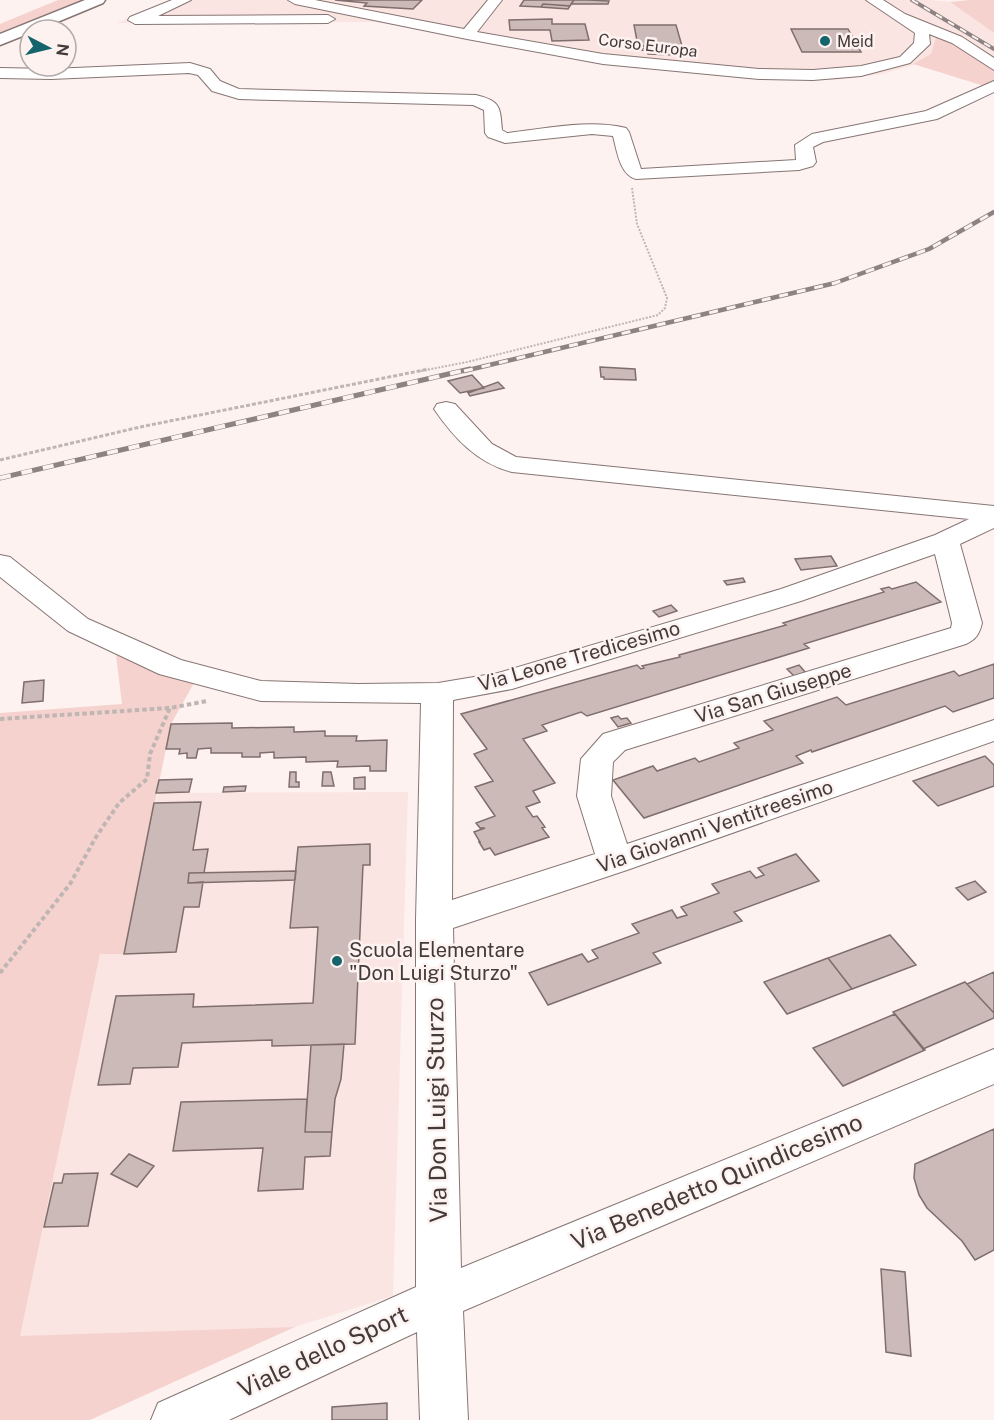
<svg xmlns="http://www.w3.org/2000/svg" width="994" height="1420" font-family="'Public Sans',sans-serif">
<rect width="100%" height="100%" fill="#fdf2f0"/>
<path fill="#fbe5e2" d="M173,0H931L950,2L994,33V60L943,28L937,51L917,64L882,74L836,80H783L612,64L377,22L117,23Z
M408,792L393,1296L295,1327L19,1337L100,954H124L158,793Z"/>
<path fill="#f5d2ce" d="M58,0H89L0,33V24Z
M969,0H994V33L950,2Z
M937,35L994,62V89L913,64L931,54Z
M116,655L194,683L171,724L124,954H100L20,1336L295,1327L90,1420H0V713L122,704Z"/>
<path fill="#ccbab8" stroke="#7f6e6c" stroke-width="1.5" d="M335,0H422L413,9L364,6L367,3Z
M524,0H574L570,6L543,4L541,7L520,6Z
M574,0H588L609,1L608,4H571Z
M543,4L570,6L568,9L541,7Z
M552,19V24H585L589,40L552,41L550,30H510L509,20Z
M634,25H676L682,46H638Z
M791,29H848L861,52H802Z
M646,46H674L683,48L676,55L648,54L647,51L642,50Z
M600,367L635,369L636,380L604,379V377H601Z
M472,375L484,388L460,393L448,381Z
M498,382L504,388L470,396L468,393Z
M831,556L837,566L801,570L795,559Z
M743,578L745,582L727,585L724,581Z
M916,582L941,602L804,644L809,648L587,716L581,712L542,725L547,731L523,739L555,783L533,791L540,802L526,807L533,817L537,816L545,827L542,828L549,837L495,855L490,848L484,850L479,842H480L474,832L485,828H480L476,823L495,816L475,787L493,781L474,754L487,749L461,714L637,665L641,669L644,668L642,666L680,657L679,655L786,625L783,623L884,592L881,589L889,587L892,589Z
M671,605L677,611L659,617L653,611Z
M994,664V698L953,712L945,706L812,752L811,750L796,756L803,763L644,818L613,780L653,766L657,771L695,758L699,762L739,748L734,743L773,730L764,721L837,697L846,705L954,671L959,676Z
M799,665L806,673L794,676L787,669Z
M44,680L43,701L22,703L24,682Z
M618,716L621,719L627,718L631,723L618,727L611,718Z
M232,723V728L294,727V732L325,731V736H357L356,741L387,740L386,771H370V766L337,767L338,761L306,762V757L274,758V752L260,753V757H242V753H211V748L198,749L196,758H187V753L179,754L180,749H166L171,724Z
M985,756L994,765V786L938,806L913,781Z
M290,772H296V782H299V787H289Z
M323,772H331L334,786H322Z
M365,777V789H354V778Z
M192,779L189,792L156,793L159,780Z
M246,786L245,791L223,792L224,787Z
M201,802L193,850L208,849L204,873H189L188,883L203,882L199,907H184L176,952L124,954L154,803Z
M370,844V865H363L355,1044L272,1046V1040L182,1043L178,1067L133,1068L130,1084L98,1085L116,996L194,994L193,1007L313,1003L318,927L290,928L298,847Z
M796,854L819,881L734,912L742,921L653,953L661,963L548,1005L529,973L582,954L588,962L598,958L592,950L639,933L632,924L672,910L677,918L687,915L681,907L719,893L712,884L750,871L756,878L764,875L758,868Z
M296,871L295,880L188,883L189,873Z
M975,881L986,892L968,900L956,888Z
M890,935L916,965L852,989L828,958Z
M828,958L852,989L787,1014L764,982Z
M994,972V1013L967,984Z
M965,982L994,1013V1018L923,1049L893,1012Z
M895,1014L925,1050L843,1086L813,1048Z
M344,1044L341,1079L335,1099L332,1132H305L311,1045Z
M307,1099L305,1132H332L330,1156L305,1157L303,1189L258,1191L263,1148L173,1151L181,1102Z
M994,1129V1250L975,1260L962,1241L927,1208L919,1195L914,1178L915,1164Z
M129,1154L154,1166L137,1187L111,1174Z
M98,1173L88,1226L44,1227L54,1183H62L64,1174Z
M881,1269L905,1272L911,1356L886,1352Z
M387,1403V1420H332V1407Z"/>
<g fill="none" stroke-linecap="round" stroke-linejoin="round">
<defs>
<path id="minor" d="M172,0H191L158,16L328,15L335,19L328,23L135,24L128,20L130,17Z
M288,0H315L464,29L488,0H502L477,32L603,54L759,69L813,70L861,66L900,57L914,43L915,33L866,0H883L905,14L962,37L994,58V70L952,43L929,34L930,44L910,63L861,76L813,80L759,79L603,64L467,39L295,4Z
M190,63L210,69L220,81L239,89L476,95C501,101 500,107 502,130L507,133C546,129 588,119 626,128L629,132L641,169L796,160L795,145L812,134L926,111L994,81V92L937,119L823,142L813,147L816,162L813,166L799,170L636,179C620,175 617,151 613,136L592,134L505,143L488,137L485,133L484,110L473,105L239,99L212,91L198,75L189,73L51,79L0,78V68L51,69Z
M446,402L455,404L492,444L516,457L994,506V528L960,544L982,623C979,635 976,639 966,644L625,750L613,762L611,796L627,844L994,720V741L627,870L453,928L461,1268L994,1049V1084L463,1311L468,1420H420L417,1332L229,1420H151L158,1403L416,1287V920L421,703L261,701L159,674L68,631L0,577V555L10,557L88,619L181,660L261,681L358,684L438,683L498,673L781,589L935,535L969,519L512,472C477,463 454,438 434,409L437,404ZM935,554L952,623L951,628L603,734L581,759L577,796L595,854L452,900L453,700L512,689L801,601Z"/>
<path id="highway" d="M85,0H105L103,3L38,30H30V33L0,45V34Z"/>
</defs>
<use href="#minor" stroke="#867573" stroke-width="2"/>
<use href="#highway" stroke="#867573" stroke-width="3"/>
<path stroke="#bfb6b4" stroke-width="2" stroke-dasharray="2 1.5" stroke-linecap="butt" d="M421,371L467,362L658,315L665,308L667,298L637,224L632,188"/>
<path stroke="#bfb6b4" stroke-width="3" stroke-dasharray="4 2" stroke-linecap="butt" d="M0,460L140,427L429,369"/>
<path stroke="#bfb6b4" stroke-width="4" stroke-dasharray="4.5 3" stroke-linecap="butt" d="M0,719L170,708L207,701
M0,973L70,884L96,837L119,803L147,779L150,754L170,708"/>
<use href="#minor" fill="#fff" fill-rule="evenodd"/>
<use href="#highway" fill="#fff" fill-rule="evenodd"/>
<defs>
<path id="rail-far2" d="M912,0L994,49"/>
<path id="rail-far1" d="M464,371L835,283L929,249L994,212"/>
<path id="rail" d="M0,478L470,369"/>
</defs>
<use href="#rail-far2" stroke="#8c8382" stroke-width="4"/>
<use href="#rail-far1" stroke="#8c8382" stroke-width="4.5"/>
<use href="#rail" stroke="#8c8382" stroke-width="5"/>
<use href="#rail-far2" stroke="#fdf2f0" stroke-width="2" stroke-dasharray="7" stroke-linecap="butt"/>
<use href="#rail-far1" stroke="#fdf2f0" stroke-width="3" stroke-dasharray="9" stroke-linecap="butt"/>
<use href="#rail" stroke="#fdf2f0" stroke-width="4" stroke-dasharray="11" stroke-linecap="butt"/>
</g>
<g fill="#15636b" stroke="#fdf2f0" stroke-width="2">
<circle cx="825" cy="41" r="6"/>
<circle cx="337" cy="961" r="6"/>
</g>
<g text-anchor="middle" stroke-width="5" stroke-linejoin="round" paint-order="stroke">
<g font-size="16" fill="#423b3a" stroke="#fdf2f0" text-anchor="start">
<text x="837" y="47">Meid</text>
</g>
<g font-size="16" fill="#423b3a" stroke="#fdf2f0">
<text transform="translate(648 45) rotate(7)" y="6">Corso Europa</text>
</g>
<g font-size="20" fill="#423b3a" stroke="#fdf2f0">
<text transform="translate(579 656) rotate(-16)" y="7">Via Leone Tredicesimo</text>
<text transform="translate(773 693) rotate(-17)" y="7">Via San Giuseppe</text>
<text transform="translate(715 826) rotate(-19)" y="7">Via Giovanni Ventitreesimo</text>
</g>
<g font-size="20" fill="#423b3a" stroke="#fdf2f0" text-anchor="start">
<text x="349" y="957">Scuola Elementare<tspan x="349" dy="23">"Don Luigi Sturzo"</tspan></text>
</g>
<g font-size="24" fill="#423b3a" stroke="#fdf2f0">
<text transform="translate(437 1110) rotate(-91)" y="8">Via Don Luigi Sturzo</text>
<text transform="translate(717 1182) rotate(-23)" y="8">Via Benedetto Quindicesimo</text>
<text transform="translate(323 1352) rotate(-25)" y="8">Viale dello Sport</text>
</g>
</g>
<g transform="translate(48 48) rotate(97)"><circle r="28" fill="#fdf2f0" stroke="#b2a9a7" stroke-width="1.5"/>
<path d="M0-4.5L10 22L0 15L-10 22Z" fill="#15636b"/>
<text y="-9" font-size="16" font-weight="bold" text-anchor="middle" fill="#423b3a">N</text>
</g>
</svg>
